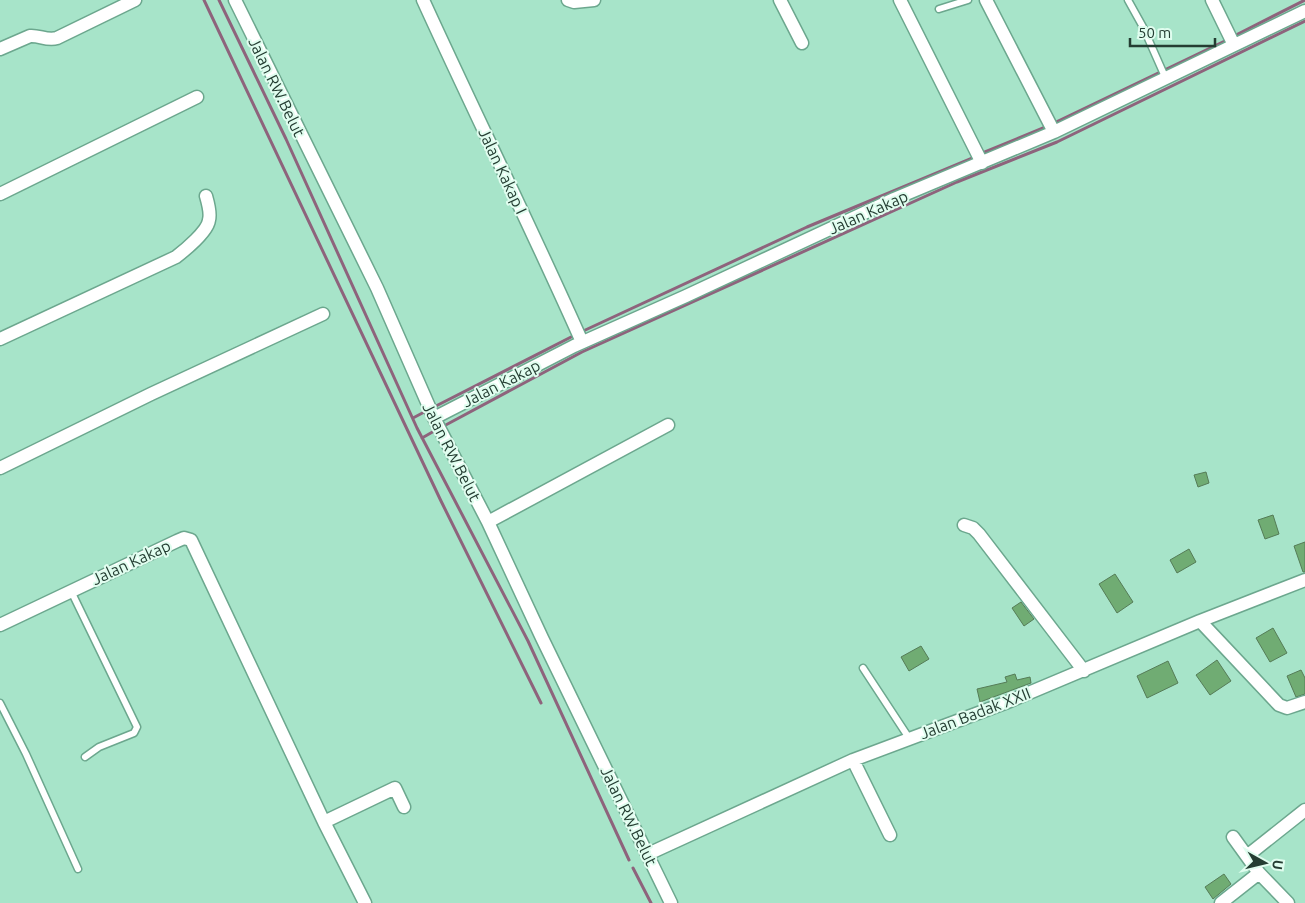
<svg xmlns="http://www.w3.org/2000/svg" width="1305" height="903" font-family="Ubuntu,sans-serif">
<rect width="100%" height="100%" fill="#a7e4c9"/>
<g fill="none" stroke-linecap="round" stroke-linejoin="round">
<path stroke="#8e637c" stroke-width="3" d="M204,0L441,501L541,703
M219,0L286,139L417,428L528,641L629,860
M1234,36L1305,0
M1054,123L1229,39
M980,154L1048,126
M581,332L807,227L975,157
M434,407L575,335
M413,418L428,410
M442,427L582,352L957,182L1057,142L1305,21
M422,438L436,430
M633,868L651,903"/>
</g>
<path fill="#70ac73" stroke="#557c57" d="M1206,472L1209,483L1198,487L1194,475Z
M1273,515L1279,534L1265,539L1258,520Z
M1305,542V572H1303L1294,546Z
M1189,549L1196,562L1177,573L1170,560Z
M1115,574L1133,602L1117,613L1099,584Z
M1021,602L1034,619L1024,626L1012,608Z
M1273,628L1287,653L1270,662L1256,638Z
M921,646L929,659L909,671L901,657Z
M1217,660L1231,681L1210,695L1196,675Z
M1168,661L1178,683L1147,698L1137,676Z
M1301,670L1305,678V694L1296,697L1287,676Z
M1015,674L1017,680L1030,677L1031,683L980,702L977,689L1007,682L1005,677Z
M1224,874L1231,884L1213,899L1205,887Z"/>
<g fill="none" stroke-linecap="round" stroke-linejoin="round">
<defs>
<path id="service" d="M1128,0L1143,27L1166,79
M939,9L968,0
M71,591L137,727L134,733L99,747L85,757
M863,668L909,738
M0,703L26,754L78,869"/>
<path id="minor" d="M235,0L377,288L434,418L488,522L542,638L671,903
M423,0C475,114 531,227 582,342
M568,0L574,2L594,0
M780,0L802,43
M900,0L982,163
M986,0L1054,132
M1212,0L1234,45
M0,49L30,36C39,35 47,41 57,38L135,0
M0,194L197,97
M0,339L176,257C185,250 208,231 209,220C211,213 208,203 206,196
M434,418L574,346L686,296L894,199L1054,132L1305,11
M0,468L151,394L323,314
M488,522L668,425
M964,525L973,528L979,534L1084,671
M1200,621L1279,705L1287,708L1305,702
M0,625L177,541L184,538L191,540L324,822L365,903
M853,760L890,835
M324,822L395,788L404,807
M1233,837L1259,873L1288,903
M648,854L853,760L1005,703L1200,621L1305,580
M1247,856L1305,810
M1221,903L1259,873"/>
</defs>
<use href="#service" stroke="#6ca78e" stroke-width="9"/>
<use href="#minor" stroke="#6ca78e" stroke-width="15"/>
<use href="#service" stroke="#fff" stroke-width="6"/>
<use href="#minor" stroke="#fff" stroke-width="12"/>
</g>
<g text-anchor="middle" stroke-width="4" stroke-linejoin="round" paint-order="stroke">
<g font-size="16" fill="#243d32" stroke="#e0fdef">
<text transform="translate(277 87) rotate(64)" y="6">Jalan RW.Belut</text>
<text transform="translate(503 171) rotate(65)" y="6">Jalan Kakap I</text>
<text transform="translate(868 212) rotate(-24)" y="6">Jalan Kakap</text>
<text transform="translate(501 383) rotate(-27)" y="6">Jalan Kakap</text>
<text transform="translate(452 452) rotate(63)" y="6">Jalan RW.Belut</text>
<text transform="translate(131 562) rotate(-25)" y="6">Jalan Kakap</text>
<text transform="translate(975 713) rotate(-21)" y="6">Jalan Badak XXII</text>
<text transform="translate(629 816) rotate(64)" y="6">Jalan RW.Belut</text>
</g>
</g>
<g transform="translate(1265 863) rotate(98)" stroke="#e0fdef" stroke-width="4" paint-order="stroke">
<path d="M0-4L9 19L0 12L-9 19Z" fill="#243d32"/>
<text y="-8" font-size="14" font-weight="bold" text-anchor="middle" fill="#243d32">U</text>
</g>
<path d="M1130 38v8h85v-8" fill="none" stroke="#243d32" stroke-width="2.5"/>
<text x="1138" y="38" font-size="15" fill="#243d32" stroke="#e0fdef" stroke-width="4" paint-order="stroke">50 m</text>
</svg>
